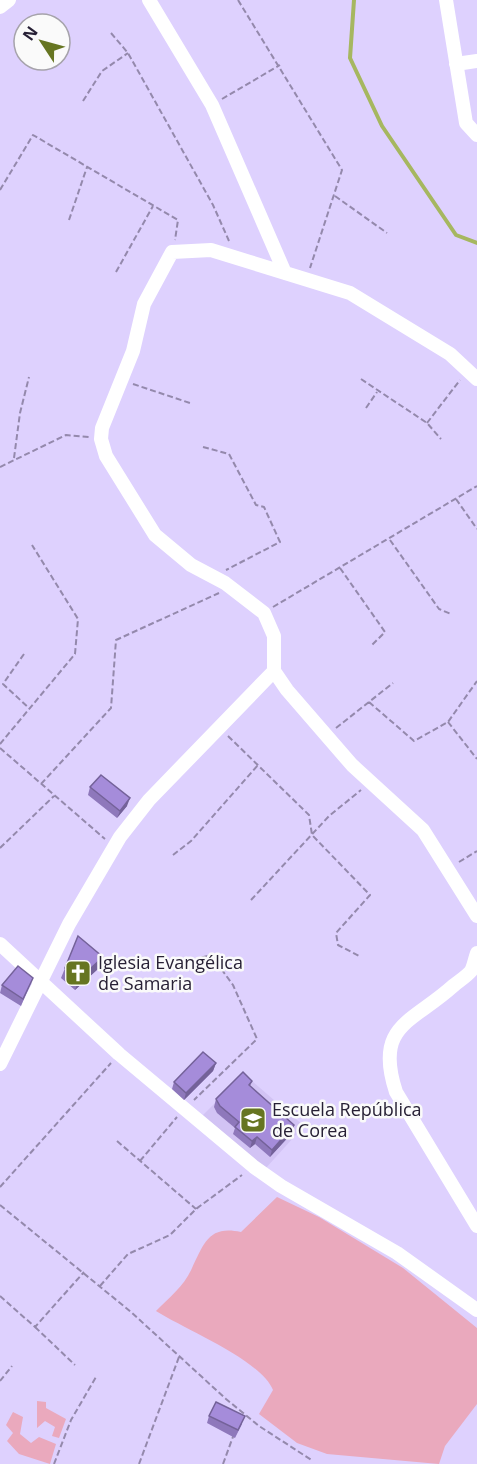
<svg xmlns="http://www.w3.org/2000/svg" width="477" height="1464" font-family="'Open Sans',sans-serif">
<rect width="100%" height="100%" fill="#ded1fe"/>
<path fill="#d2c3f4" d="M244,1074L304,1126L265,1169L203,1115Z"/>
<path fill="#eaa9bd" d="M277,1197L319,1217L403,1268L477,1328V1404L445,1446L439,1464L327,1454L297,1443L259,1414L273,1390C261,1360 186,1330 156,1311C169,1298 185,1285 192,1268C204,1243 209,1225 241,1232Z
M37,1401L46,1402V1408L66,1419L59,1438L52,1436L55,1427L45,1421L37,1428Z
M13,1412L23,1417L20,1434L31,1443L39,1437L56,1444L50,1464L19,1454L7,1441L13,1433L6,1425Z"/>
<g fill="none" stroke-linecap="round" stroke-linejoin="round">
<path stroke="#a6b760" stroke-width="4" d="M354,0L350,58L382,126L456,235L477,243"/>
<path stroke="#9489ac" stroke-width="2" stroke-dasharray="6 3" stroke-linecap="butt" d="M238,0L342,170L310,268
M111,33L128,53L213,205L229,241
M222,99L280,65
M83,101L102,71L128,53
M0,190L33,135L178,220L175,240
M335,196L387,233
M69,220L87,167
M116,272L153,206
M361,379L427,423L441,439
M133,384L190,403
M366,408L377,392
M427,423L460,380
M203,447L229,454L256,505L264,507L280,542L226,570
M14,458L20,413L29,377
M0,467L66,435L89,437
M456,499L477,529
M390,540L439,609L451,614
M340,568L385,632L371,646
M273,607L477,486
M24,654L3,684L30,709
M369,702L414,741L448,722L477,681
M448,722L477,759
M336,728L393,683
M228,736L309,815L312,835L370,895L336,933L338,945L361,957
M0,744L75,654L78,619L32,545
M0,748L105,839
M41,784L111,708L116,640L219,593
M0,848L54,796
M173,855L191,841L258,765
M459,862L477,851
M251,900L329,816L361,790
M167,967L211,955L233,985L257,1039L194,1100
M117,1141L196,1209
M140,1161L177,1117
M0,1187L111,1063
M0,1205L131,1312L226,1399L259,1426L313,1461
M100,1286L128,1254L170,1235L196,1209L242,1175
M0,1296L35,1327L84,1272
M35,1327L75,1365
M0,1381L12,1366
M54,1464L71,1420L96,1377
M139,1464L179,1357
M223,1464L234,1434"/>
<path stroke="#fff" stroke-width="14" d="M149,0L212,105L285,273
M446,0L466,123L477,135
M0,7L9,0
M456,64L477,61
M477,379L450,354L350,293L211,250L172,252L144,304L133,351L102,428L101,439L106,456L155,535L191,565L225,583L264,613L274,636V671L287,690L352,765L423,830L477,916
M0,944L119,1054L254,1167L281,1186L397,1253L477,1310
M477,953C475,958 474,966 471,971C467,976 459,981 453,986C412,1023 374,1025 396,1092L477,1226
M0,1064L69,924L120,837L149,800L274,671"/>
</g>
<path fill="#8e78bb" d="M90,787L127,806L117,818L88,795Z
M65,968H99L75,990L61,978Z
M33,978L21,1006L0,993L2,985Z
M216,1063L213,1071L184,1100L172,1089L174,1082Z
M252,1081L250,1086L294,1125L292,1133L270,1157L255,1144L250,1148L233,1134L235,1128L217,1113L214,1107L216,1099Z
M209,1416L242,1424L235,1438L207,1423Z"/>
<path fill="#746299" d="M130,798L127,806L117,818L120,811Z
M103,957L99,968L75,990L79,979Z
M216,1063L213,1071L184,1100L186,1093Z
M294,1125L292,1133L270,1157L272,1150Z
M257,1137L255,1144L250,1148L252,1141Z"/>
<path fill="#a58cda" stroke="#746299" stroke-width="1.5" d="M101,775L130,798L120,811L90,787Z
M78,936L103,957L79,979L65,968Z
M18,966L33,978L23,999L2,985Z
M203,1052L216,1063L186,1093L174,1082Z
M243,1072L252,1081L249,1085L294,1125L272,1150L257,1137L252,1141L235,1127L239,1122L220,1106L216,1099Z
M216,1402L245,1416L238,1430L209,1416Z"/>
<defs>
<symbol id="church-square" viewBox="-11 -11 22 22"><rect x="-9" y="-9" width="18" height="18" rx="4" fill="#667521" stroke="#fafafa"/><path d="M-1.2-6h2.4v3.5h3.3v2.4h-3.3V6h-2.4V-.1h-3.3v-2.4h3.3Z" fill="#fff"/></symbol>
<symbol id="school-square" viewBox="-11 -11 22 22"><rect x="-9" y="-9" width="18" height="18" rx="4" fill="#667521" stroke="#fafafa"/><path d="M0-5L7-2L0 1L-7-2ZM-4 1L0 2.5L4 1V4Q0 6-4 4Z" fill="#fff"/></symbol>
</defs>
<g fill-rule="evenodd">
<use href="#church-square" x="63" y="958" width="30" height="30"/>
<use href="#school-square" x="238" y="1105" width="30" height="30"/>
</g>
<g text-anchor="middle" stroke-width="5" stroke-linejoin="round" paint-order="stroke">
<g font-size="18" fill="#272035" stroke="#fafafa" text-anchor="start">
<text x="98" y="969">Iglesia Evangélica<tspan x="98" dy="21">de Samaria</tspan></text>
<text x="272" y="1116">Escuela República<tspan x="272" dy="21">de Corea</tspan></text>
</g>
</g>
<g transform="translate(42 42) rotate(306)"><circle r="28" fill="#fafafa" stroke="#a6a3ab" stroke-width="1.5"/>
<path d="M0-4.5L10 22L0 15L-10 22Z" fill="#667521"/>
<text y="-9" font-size="16" font-weight="bold" text-anchor="middle" fill="#272035">N</text>
</g>
</svg>
